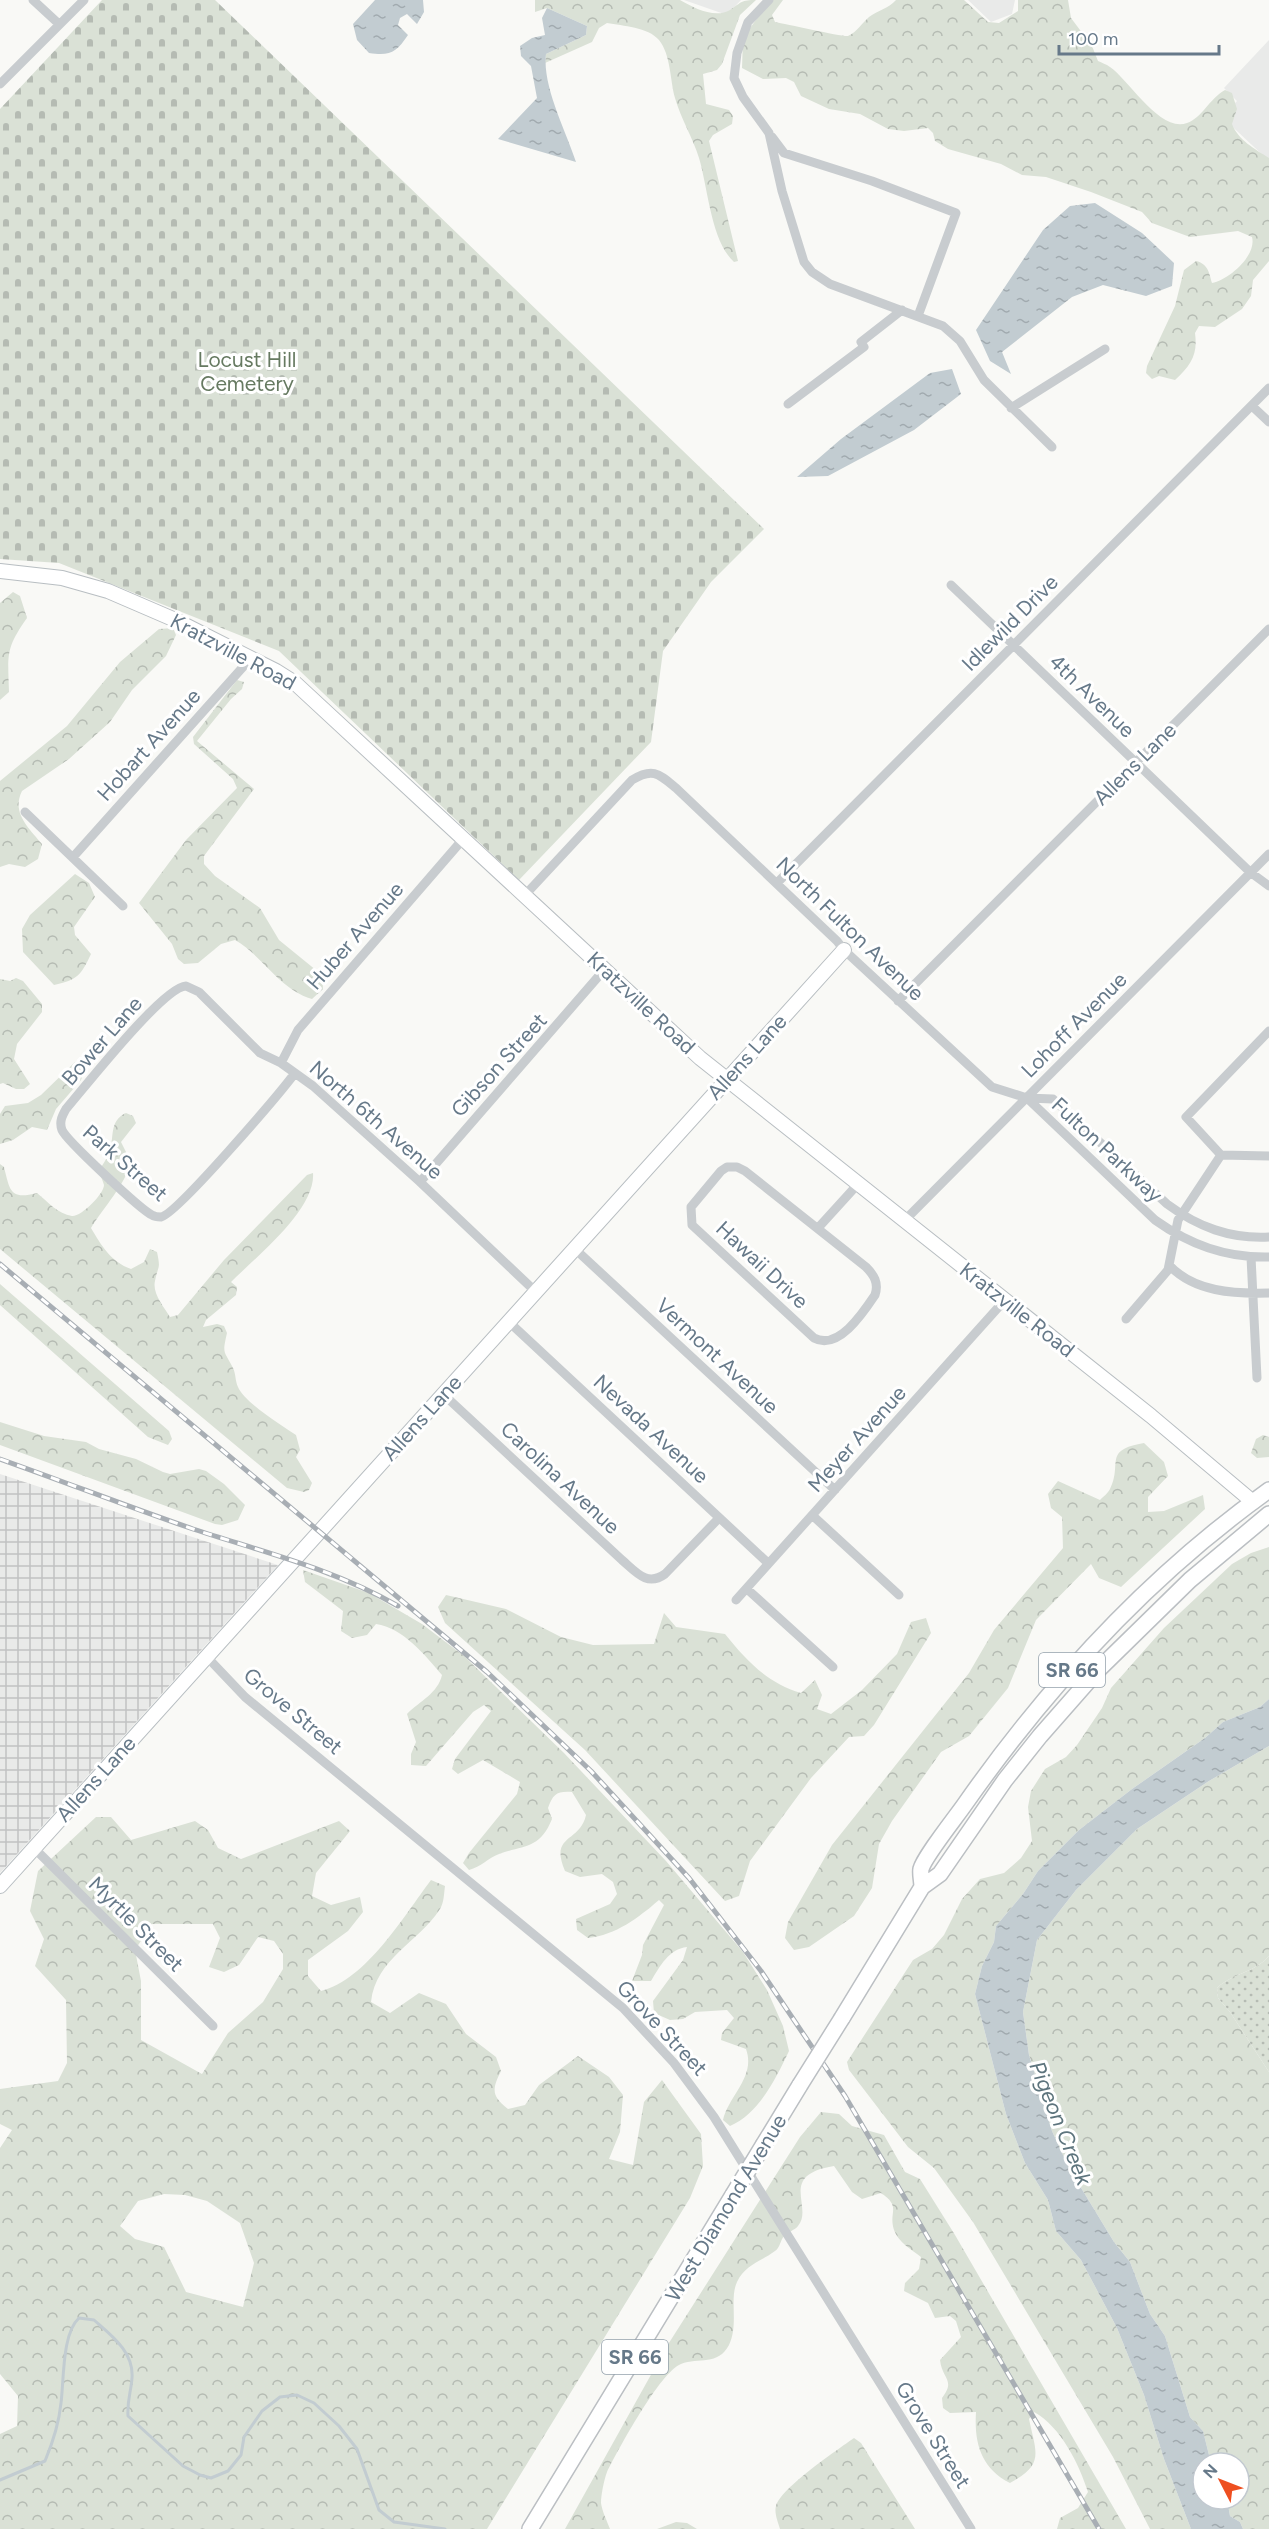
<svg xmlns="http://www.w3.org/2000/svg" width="1269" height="2529" font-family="Figtree,sans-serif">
<defs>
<pattern id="industrial-grid" width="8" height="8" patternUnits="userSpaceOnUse" patternTransform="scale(1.5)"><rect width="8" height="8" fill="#e9eae9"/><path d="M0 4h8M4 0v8" fill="none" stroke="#c1c2c3"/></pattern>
<pattern id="green-dots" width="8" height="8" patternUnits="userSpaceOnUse" patternTransform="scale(1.5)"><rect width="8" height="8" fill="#dae1d6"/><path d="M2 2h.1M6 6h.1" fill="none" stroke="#b5bbb3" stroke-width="1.8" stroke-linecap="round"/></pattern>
<pattern id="forest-crowns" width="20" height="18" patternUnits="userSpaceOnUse" patternTransform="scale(1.5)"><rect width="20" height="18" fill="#dae1d6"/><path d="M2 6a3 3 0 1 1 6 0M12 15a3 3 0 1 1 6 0" fill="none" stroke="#b5bbb3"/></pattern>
<pattern id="cemetery-stones" width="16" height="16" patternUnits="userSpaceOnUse" patternTransform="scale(1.5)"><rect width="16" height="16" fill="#dae1d6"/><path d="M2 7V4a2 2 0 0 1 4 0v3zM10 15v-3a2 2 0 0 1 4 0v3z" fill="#b5bbb3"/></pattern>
<pattern id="water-ripples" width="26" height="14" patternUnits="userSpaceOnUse" patternTransform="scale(1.5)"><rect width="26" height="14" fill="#c2ccd1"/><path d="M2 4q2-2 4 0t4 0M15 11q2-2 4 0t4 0" fill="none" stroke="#a1aaaf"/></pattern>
</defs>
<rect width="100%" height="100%" fill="#f9f9f6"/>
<path fill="#e9eae9" d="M684,0H741L727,15Z
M968,0H1015L1012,14L991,22Z
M1269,40V161L1222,117L1237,101L1224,88Z"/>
<path fill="url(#industrial-grid)" d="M0,1474L278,1565L0,1873Z"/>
<path fill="url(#green-dots)" d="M1269,1956V2072L1230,2012L1218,1998L1217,1988C1233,1973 1254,1973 1269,1956Z"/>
<path fill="url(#forest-crowns)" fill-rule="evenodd" d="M535,0H680C694,8 715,19 730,10C742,2 741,0 756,0L740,15L722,64L717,70L703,74L706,104L729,110L733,116L732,124L713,135L709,141L738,261L734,262C711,241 708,188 699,158C693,138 681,119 675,98C670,80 671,55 659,40C648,27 623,26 607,23L599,28L592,42L545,63L546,54L586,35L587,26L547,8L535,12Z
M770,0H783L772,15L775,22C786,24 843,37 848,36C857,32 862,23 869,17C878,10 888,9 896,0H964L988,22L999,23L1018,11V0H1068L1071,18L1092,46L1098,61C1102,63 1106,64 1110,67C1129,80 1160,133 1187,123C1202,118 1209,99 1225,90L1232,93L1237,109L1232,124C1238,140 1255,149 1269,158V261L1253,280L1251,296L1242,309L1215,327L1199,326L1195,333C1198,355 1191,365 1175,380L1159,376L1152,379L1146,373L1147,366L1175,306L1184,270L1196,261C1208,264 1209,272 1212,283C1229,280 1257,255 1252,237L1238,231L1190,237L1152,223L1142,212L1091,192L1046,177L1022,175L1001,164L948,149L935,141L933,133L928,128L904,131L888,129L860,114L829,109L801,96L794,82L786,78L763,79L742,68L743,38Z
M13,592L20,596L27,618C5,649 8,655 9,692L0,700V603Z
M173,628L176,635L166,656L132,690L110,722L69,759L22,791C11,813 29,828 42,844L38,859L25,867L9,864L0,867V781L67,726L120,662L159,629Z
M237,680L244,682L242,689L231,699L197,741L254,789L204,856V864L215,876L260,908L279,940L322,975L323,989L312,999C279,989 264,957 235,940L221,944L198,963L184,964L178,959L172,944L139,903L186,840L237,788L233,779L194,744L193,737Z
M75,874L89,883L95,897L74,927L75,935L91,954C81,975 78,980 54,985L23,952L22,929L30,915Z
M16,978L23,981L42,1004V1012L17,1044L14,1059L30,1084L24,1089H16L3,1083L0,1084V979L10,981Z
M75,1062H82L85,1069L81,1080L56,1109L47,1130L32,1127L13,1140L0,1144V1114L5,1106L28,1103L41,1095Z
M126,1113L133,1116L136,1123L121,1142L131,1162C125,1185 104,1207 91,1228C101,1245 111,1262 131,1269L144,1262L150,1249L157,1252C161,1270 158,1265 155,1281C152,1293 164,1307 170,1317L178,1315L224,1260L307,1175L313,1173C316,1209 256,1257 231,1282L237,1287L236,1295L206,1320L203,1327L217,1324L224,1326L227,1333C222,1355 224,1350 233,1368C236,1374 235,1381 238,1387C244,1402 282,1426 296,1435L300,1450L296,1457L312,1483L309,1490L304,1492L287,1488L0,1249V1164L4,1167C10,1191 10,1200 37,1193C48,1202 58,1214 72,1216C81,1217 104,1194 104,1185C103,1181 100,1175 99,1171C102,1165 107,1159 109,1153C115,1139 108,1121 126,1113Z
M0,1284L169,1431L172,1439L168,1445L148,1437L0,1305Z
M0,1422L44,1436L86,1442L99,1449L136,1459L163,1472L170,1474L199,1469L206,1471L224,1484L245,1505L238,1520L222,1525L215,1524L0,1445Z
M1263,1435L1269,1437V1457L1257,1458L1251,1453L1256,1439Z
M1144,1443L1164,1462L1168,1476L1148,1497V1512L1164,1511L1203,1495L1205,1509L1121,1587L1099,1578L1091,1564L1036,1620L1008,1688L969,1736L941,1752L892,1821L879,1844L872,1888L854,1916L809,1947L794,1950L785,1938L788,1922L832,1845L969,1673L994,1630L1063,1548L1062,1517L1051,1508L1048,1494L1058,1481L1100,1500C1103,1497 1108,1493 1110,1489C1123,1464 1102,1450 1144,1443Z
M1269,1547V1699L1260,1707L1223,1722L1205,1738L1132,1789L1079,1830L1038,1871L1023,1894L996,1926L994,1942L982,1966L975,1994L1006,2114L1025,2163L1048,2200L1056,2231L1081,2260L1117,2328L1144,2395L1164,2459L1191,2529H1150L1113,2457L973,2222L934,2168L908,2147L849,2070L847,2062L913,1960L932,1949L944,1935L962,1899L980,1879L1004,1873L1021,1858L1032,1841L1028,1807L1031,1791L1045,1769L1066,1757L1077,1745L1102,1708L1111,1688L1164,1628L1232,1564L1251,1553Z
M303,1570L369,1593L422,1624L464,1656L564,1753L666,1861L743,1952L767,1990L783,2026L789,2051C776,2078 759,2114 730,2126L723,2120C729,2095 756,2077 746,2049L721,2040L722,2033L734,2018L727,2010L695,2012L683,2019L670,2020L654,2013L653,2001L683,1960L687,1947C669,1949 660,1966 651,1981H632L642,1955L643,1945L664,1905L659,1900C638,1918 616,1935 588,1938L577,1930L576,1919L610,1904L617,1894L613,1882L602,1874L580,1877L565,1871C549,1834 580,1843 586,1815L572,1792C557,1791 553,1794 548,1808L552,1819C540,1849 524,1845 499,1854C488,1858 481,1867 469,1870L463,1863L469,1853L517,1794L520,1782L483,1760L458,1774L452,1769L455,1759L491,1711L484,1705L473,1712L426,1766L411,1765V1754L416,1742L407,1714C420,1701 438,1693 442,1675C425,1655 403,1628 376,1624L367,1635L352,1638L341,1631L343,1611L305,1582Z
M446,1595L506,1609L561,1637L593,1645L654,1644L664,1613L676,1627L725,1634C746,1660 767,1683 801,1693L815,1680L822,1695L817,1709L831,1714L862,1690L897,1654L911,1622L926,1618L931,1633L874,1725L864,1736L849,1737L811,1778L750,1861L739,1896L725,1901L585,1750L445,1623L438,1607Z
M1269,1746V1956C1254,1973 1233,1973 1217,1988L1218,1998L1230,2012L1269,2072V2529H1243L1240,2522L1230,2516L1227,2499H1239V2463H1211L1203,2431L1190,2417L1165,2336L1150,2314L1130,2262L1114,2242L1069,2168L1052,2131L1029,2055L1023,2012L1037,1940L1076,1890L1137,1829L1209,1781Z
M96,1817H111L131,1840L195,1821L208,1830L218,1848L241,1859L339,1821L350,1831L316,1873L312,1896L331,1905L360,1897L363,1912L348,1931L308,1960V1976L321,1991C366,1980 404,1916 431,1880L445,1886C444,1893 444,1903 440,1909C418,1943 376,1958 371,2002L390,2013L419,1993L446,2004L466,2034L496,2057L501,2071C492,2089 491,2096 508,2109L525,2105L539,2085L578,2056L609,2077L623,2095L620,2132L609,2159L633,2165L644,2102L662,2080L701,2134L703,2166L690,2198L487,2529H0V2434L17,2426L18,2396L0,2374V2148L12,2130L0,2124V2089L58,2081L67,2063L66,2000L35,1966L44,1939L30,1911L38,1871ZM152,1924H213L220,1938L209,1967L224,1972L239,1965L258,1937L274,1941L283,1954V1969L263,2002L228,2033L202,2074L141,2040V1981L135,1950ZM164,2194L185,2195L207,2201L240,2223L254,2263L243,2307L186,2292L164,2247L135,2239L120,2226L138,2201Z
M821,2112L839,2114L852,2126L884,2135L905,2172L920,2179L955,2235L1126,2529H1057L1060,2518L1078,2508L1088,2492C1079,2464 1061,2427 1034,2412L1029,2419C1036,2453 1045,2464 1010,2483C981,2468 974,2443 976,2412L950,2413L943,2408L942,2398C956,2380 942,2379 940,2360L961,2337L956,2321L950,2316L935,2318L928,2303L904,2291L905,2283L919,2269L921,2257C912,2250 898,2242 894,2230C888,2212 902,2207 881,2193L862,2199L852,2192L834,2166C777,2175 814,2207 798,2226C795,2230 788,2232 784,2236C780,2241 780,2248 775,2251C760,2262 745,2265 737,2282C729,2299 739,2324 729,2345C718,2366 699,2357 681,2364C660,2372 618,2450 607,2472C604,2480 601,2495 601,2503C602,2511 607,2521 610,2529H565L667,2346L800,2137Z
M854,2438L861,2443L915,2529H780C778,2522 774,2513 776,2506C781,2488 837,2450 854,2438Z
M676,2522L687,2523L697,2529H657Z"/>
<path fill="url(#cemetery-stones)" d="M102,0H215L764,529L711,582L663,651L651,742L519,880L279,651L59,563L0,559V109Z"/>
<path fill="url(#water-ripples)" d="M375,0H423L424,12L417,24L407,14L400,18L398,25L408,35C396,53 390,56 369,53L357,40L353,24Z
M547,8L587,26L586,35L546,54C542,86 566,131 576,162L498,139L537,98L531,66L521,56L520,46L532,38L545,35L542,18Z
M1095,203L1142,233L1174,263L1172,286L1146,296L1103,285L1072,297L1002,352L1011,374L990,361L976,330L1043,230L1070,206Z
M952,369L961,394L914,430L828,476L797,477L841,439L930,373Z
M1269,1699V1746L1209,1781L1137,1829L1076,1890L1037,1940L1023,2012L1029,2055L1052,2131L1069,2168L1114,2242L1130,2262L1150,2314L1165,2336L1190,2417L1203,2431L1211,2463H1203V2499H1227L1230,2516L1240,2522L1243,2529H1191L1164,2459L1144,2395L1117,2328L1081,2260L1056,2231L1048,2200L1025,2163L1006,2114L975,1994L982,1966L994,1942L996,1926L1023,1894L1038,1871L1079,1830L1132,1789L1205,1738L1223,1722L1260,1707Z"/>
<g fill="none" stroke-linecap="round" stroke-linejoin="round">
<path stroke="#c2ccd1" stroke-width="3" d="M0,2480L45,2461C53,2442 59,2423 61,2403C64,2380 62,2333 79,2318L94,2320C112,2336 134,2352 132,2378C131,2392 127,2400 128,2416L183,2466L200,2475L211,2478L228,2471L241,2455L244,2437L262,2411L280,2397L297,2395L314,2403L339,2426L357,2449L379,2510L394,2522L445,2529"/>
<defs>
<path id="secondary" d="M0,571L62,578L108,591L173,619L276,671L295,683L700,1058L1151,1416L1253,1502
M0,1886L844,950"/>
<path id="primary" d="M922,1887C922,1881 920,1874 921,1869C924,1857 956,1817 965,1804C1048,1686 1150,1575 1269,1490
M842,2018L922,1887L940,1874L1005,1780L1040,1736L1098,1670L1190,1580L1269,1514
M764,2144L800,2085
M530,2529L733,2195"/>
</defs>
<use href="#secondary" stroke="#b8bec2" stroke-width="16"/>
<use href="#primary" stroke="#bbbfc3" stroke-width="18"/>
<path stroke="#c8cccf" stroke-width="9" d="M33,0L59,24
M769,0L748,22L737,53L734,78L743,97L769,133L782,191L804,262L812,272L830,284L943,326L960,341L984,380L1052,447
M0,84L84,0
M772,137L784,153L872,181L956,213L918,316
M788,404L864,347L861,342L902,310
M1252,406L1269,422
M1011,408L1105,349
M951,585L1250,872L1269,886
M25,812L123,906
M74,856L251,658
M777,883L1269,388
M525,895L632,780C653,767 659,774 676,788L837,941L844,950L992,1087L1027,1098L1053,1099L1167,1204C1198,1227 1230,1239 1269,1237
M898,1001L1269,629
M281,1063L298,1030L464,838
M295,1073C280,1093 177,1214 161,1217C158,1217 155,1217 152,1215C141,1210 66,1140 62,1130C59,1122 62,1116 66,1109C85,1087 163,987 186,986L199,992L260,1053L281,1063L313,1086L420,1182L536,1292
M1027,1098L1155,1220C1190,1245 1226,1258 1269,1257
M1221,1155L1186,1117L1269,1031
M1221,1155L1269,1156
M727,1167H737L745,1171L866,1267C874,1275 879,1283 875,1295C863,1313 838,1351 814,1338L692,1225L691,1207L721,1171Z
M420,1182L604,970
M904,1221L1269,854
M818,1228L858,1184
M575,1249L835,1490
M1251,1257L1257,1378
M1169,1265C1194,1292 1234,1294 1269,1293
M1126,1319L1168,1270L1178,1220L1221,1155
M509,1322L768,1563
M443,1394L622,1560C636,1572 647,1587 665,1574L719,1518
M812,1515L899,1595
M747,1589L833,1667
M736,1600L1004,1301
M207,1657L245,1697L623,2008L674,2063L714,2117L971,2529
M34,1848L213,2026"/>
<use href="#secondary" stroke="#fff" stroke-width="14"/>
<use href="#primary" stroke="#fff" stroke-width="15"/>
<defs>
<path id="rail" d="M0,1264L487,1672L591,1771L689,1878L761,1971L845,2096L1099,2529
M0,1459C65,1482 129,1507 193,1529C263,1552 334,1569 398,1606"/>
</defs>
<use href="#rail" stroke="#a8aeb4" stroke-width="5"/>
<use href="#rail" stroke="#fff" stroke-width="3" stroke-dasharray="9" stroke-linecap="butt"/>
<defs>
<path id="primary-bridge" d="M800,2085L842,2018
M733,2195L764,2144"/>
</defs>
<use href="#primary-bridge" stroke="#bbbfc3" stroke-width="18" stroke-linecap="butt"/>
<use href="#primary-bridge" stroke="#fff" stroke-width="15"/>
</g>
<g text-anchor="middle" stroke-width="6" stroke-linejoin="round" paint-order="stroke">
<g fill="#fff" stroke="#94a1ac" stroke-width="1.5">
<rect x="1039" y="1653" width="66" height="34" rx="4.5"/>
<rect x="602" y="2340" width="66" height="34" rx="4.5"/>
</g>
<g font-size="20" font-weight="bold" fill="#667989">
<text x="1072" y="1677">SR 66</text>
<text x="635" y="2364">SR 66</text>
</g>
<g font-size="21" fill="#667a61" stroke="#fff">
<text x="247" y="367">Locust Hill<tspan x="247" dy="24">Cemetery</tspan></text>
</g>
<g font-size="21" fill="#667989" stroke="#fff">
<text transform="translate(1010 623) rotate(-45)" y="7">Idlewild Drive</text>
<text transform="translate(233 652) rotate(28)" y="7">Kratzville Road</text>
<text transform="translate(1092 696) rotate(44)" y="7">4th Avenue</text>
<text transform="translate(149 745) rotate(-48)" y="7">Hobart Avenue</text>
<text transform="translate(1135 764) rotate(-45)" y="7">Allens Lane</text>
<text transform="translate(850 929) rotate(44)" y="7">North Fulton Avenue</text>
<text transform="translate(355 936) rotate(-49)" y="7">Huber Avenue</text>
<text transform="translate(641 1003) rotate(43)" y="7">Kratzville Road</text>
<text transform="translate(1074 1025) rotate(-45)" y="7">Lohoff Avenue</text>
<text transform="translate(102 1041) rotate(-49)" y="7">Bower Lane</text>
<text transform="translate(747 1057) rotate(-48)" y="7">Allens Lane</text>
<text transform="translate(499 1065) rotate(-48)" y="7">Gibson Street</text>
<text transform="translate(376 1120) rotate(41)" y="7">North 6th Avenue</text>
<text transform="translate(1107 1150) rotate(43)" y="7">Fulton Parkway</text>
<text transform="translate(125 1163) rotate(41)" y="7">Park Street</text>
<text transform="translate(762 1265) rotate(43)" y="7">Hawaii Drive</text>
<text transform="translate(1017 1310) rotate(38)" y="7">Kratzville Road</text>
<text transform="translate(717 1356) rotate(43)" y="7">Vermont Avenue</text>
<text transform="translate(422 1418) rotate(-48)" y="7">Allens Lane</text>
<text transform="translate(651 1429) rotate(43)" y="7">Nevada Avenue</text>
<text transform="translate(857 1439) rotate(-48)" y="7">Meyer Avenue</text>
<text transform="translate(560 1478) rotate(43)" y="7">Carolina Avenue</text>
<text transform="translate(293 1711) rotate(40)" y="7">Grove Street</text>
<text transform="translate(96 1779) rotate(-48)" y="7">Allens Lane</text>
<text transform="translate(136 1924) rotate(45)" y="7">Myrtle Street</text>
<text transform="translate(662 2028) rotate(47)" y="7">Grove Street</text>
<text transform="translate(726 2208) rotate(-59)" y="7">West Diamond Avenue</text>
<text transform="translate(933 2435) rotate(58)" y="7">Grove Street</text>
</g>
<g font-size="22" font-style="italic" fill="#5d747d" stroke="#fff">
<text transform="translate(1061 2123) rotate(68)" y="8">Pigeon Creek</text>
</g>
</g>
<g transform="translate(1221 2481) rotate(312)"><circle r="28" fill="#ffffff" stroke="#c2c9d0" stroke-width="1.5"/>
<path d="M0-4.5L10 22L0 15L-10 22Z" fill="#ee4f20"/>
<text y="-9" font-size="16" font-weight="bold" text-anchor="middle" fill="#667989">N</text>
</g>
<path d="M1059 45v9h160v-9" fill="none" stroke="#667989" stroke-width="3"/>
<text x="1068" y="45" font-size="18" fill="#667989" stroke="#ffffff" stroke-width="4.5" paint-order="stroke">100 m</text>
</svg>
